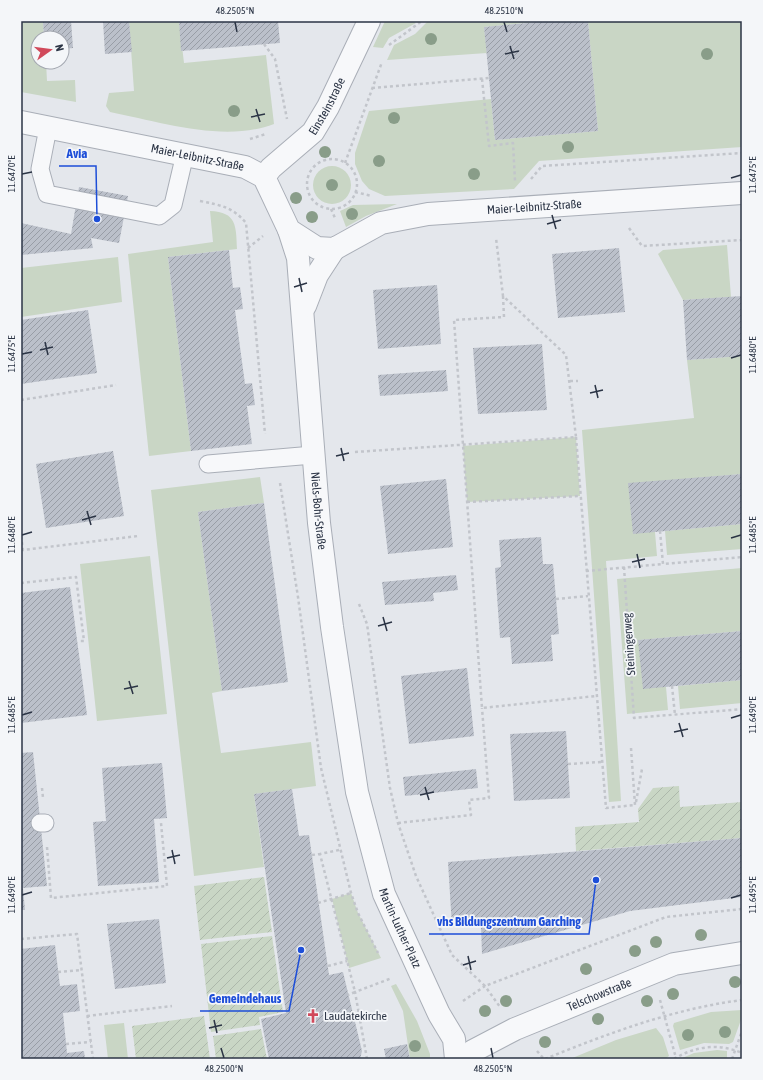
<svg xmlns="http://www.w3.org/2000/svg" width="763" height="1080" font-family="'Asap Condensed',sans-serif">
<defs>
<pattern id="garden-furrows" width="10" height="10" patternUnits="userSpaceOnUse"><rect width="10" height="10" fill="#c9d6c5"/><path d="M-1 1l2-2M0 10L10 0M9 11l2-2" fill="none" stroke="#adb8ab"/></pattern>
<pattern id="building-hatch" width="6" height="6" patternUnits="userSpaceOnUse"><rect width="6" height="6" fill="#bbc0ca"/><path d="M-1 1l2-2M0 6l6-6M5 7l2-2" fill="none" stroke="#989da6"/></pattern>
</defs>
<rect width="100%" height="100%" fill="#e4e7ec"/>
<path fill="#c9d6c5" d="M21,21H43L44,38H38V62H46L47,81L75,80L76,102L21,92Z
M129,21H179L184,63L266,55L274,124C224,143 161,122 110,112L106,106L109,93L134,91Z
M385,21H412L416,23L389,38L383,48L373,47Z
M428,21H548L484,27L487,53L387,60L394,45L415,34Z
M588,21H742V147L539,161L514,189L385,196L369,189L362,181L355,164V153L369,111L491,99L495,140L598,131Z
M313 185a19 19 0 1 1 38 0a19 19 0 1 1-38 0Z
M397,204L366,216L346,227L340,211L353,205Z
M210,211C237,212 236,226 237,249L168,257L191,451L149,456L128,254L213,242Z
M727,245L731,297L683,300L658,254L663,250Z
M118,257L122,302L21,317V268Z
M742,356V474L629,484L655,532L657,556L606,561L621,801L609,802L582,430L694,418L687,360Z
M576,437L580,496L467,502L463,446Z
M260,477L264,503L198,512L222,691L212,693L221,753L311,742L316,786L254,794L264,867L194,876L151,490Z
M742,524V549L667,555L665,531Z
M150,556L167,714L97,721L80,564Z
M742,568V631L639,640L666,687L668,710L627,714L617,579Z
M742,680V703L680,709L678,686Z
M351,893L358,913L381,958L349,968L332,899Z
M396,984L417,1021L430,1054V1059H410L403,1011L391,986Z
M742,1010V1017L733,1042L729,1044L704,1043L680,1050L673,1026L674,1023L711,1012Z
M124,1023L128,1059H108L104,1025Z
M656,1028L663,1037L669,1056L665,1059H570L616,1040Z
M717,1050L727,1051V1059H680L694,1053Z"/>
<path fill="url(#garden-furrows)" d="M679,786L680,807L742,802V838L576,851L575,827L639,822L638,809L653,788Z
M264,877L272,932L200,940L194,886Z
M272,936L283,1012L259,1017L260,1025L211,1032L201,944Z
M204,1016L210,1059H136L132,1026Z
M261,1029L267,1059H216L213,1036Z"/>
<path fill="url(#building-hatch)" d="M43,21H71L73,48L62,49V38H44Z
M103,21H129L132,52L105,54Z
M179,21H278L280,43L181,51Z
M548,21H588L598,131L495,140L484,27Z
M79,187L128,196L119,243L91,238L93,248L21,255V223L71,234Z
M619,248L625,312L558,318L552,254Z
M229,250L233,288L240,287L243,309L235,310L245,384L252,383L255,405L247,406L252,444L191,451L168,257Z
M437,285L441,344L378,349L373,290Z
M742,296V356L687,360L683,300Z
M88,310L97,373L21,384V320Z
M542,344L547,410L478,414L473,348Z
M446,370L448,391L380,396L378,375Z
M113,451L124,516L46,528L36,464Z
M742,474V524L633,534L628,483Z
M446,479L453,547L388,554L380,486Z
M264,503L288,682L222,691L198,512Z
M541,537L543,564H553L559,634L551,635L553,661L512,664L510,637L500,638L495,568L501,567L499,540Z
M456,575L458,590L433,593L434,601L385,605L382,582Z
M70,587L87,715L21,723V593Z
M742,631V680L643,689L638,640Z
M467,668L474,736L409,744L401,676Z
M566,731L570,798L514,801L510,734Z
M33,752L47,886L23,888L25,910H21V753Z
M162,763L167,818L154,819L159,882L98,886L93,822L106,821L102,768Z
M476,769L478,788L405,796L403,777Z
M292,789L299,836L309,835L329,975L343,972L362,1051L360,1059H269L261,1019L286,1013L254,794Z
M742,838V897L630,911L482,954L481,926L452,927L448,862Z
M159,919L166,983L115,989L107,924Z
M55,945L60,986L77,984L80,1011L63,1013L67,1053L84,1051L85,1059H21V949Z
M407,1044L410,1059H386L384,1049Z"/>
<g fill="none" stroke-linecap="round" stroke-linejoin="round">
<defs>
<path id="service" d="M48,128L40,169L47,194L159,216L173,205L185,154
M208,464L313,455
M40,823H45"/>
<g id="minor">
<path id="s1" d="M21,122L245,167L264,177L289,230L317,248L334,249L381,223L428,214L742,193"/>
<path id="s2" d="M264,177L271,168L313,132L328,107L369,21"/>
<path id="s3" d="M289,230L298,258L319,523L332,627L357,792L384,894L439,1014L454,1039L456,1059"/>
<path d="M305,306L317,275L334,249"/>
<path id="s4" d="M466,1059L473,1051L515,1029L674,964L742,953"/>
</g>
</defs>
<use href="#service" stroke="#a9aeb7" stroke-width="19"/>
<use href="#minor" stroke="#a9aeb7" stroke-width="24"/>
<path stroke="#c2c5cb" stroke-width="2.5" stroke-dasharray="3 3" stroke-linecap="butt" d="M264,44L275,59L287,119
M389,45L422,21
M482,79L489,146L513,143L515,181
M372,88L489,78
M250,139L266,134
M307 184a25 25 0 1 1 50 0a25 25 0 1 1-50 0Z
M345,163L382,62
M531,179L542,166L742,153
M355,192L372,196
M200,201C220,205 233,207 246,223L265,434
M331,209L335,218
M629,228L642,246L742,240
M248,248L263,236
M503,296L504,317L454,320L482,708L596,696
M570,381H578
M21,400L116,385
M576,437L606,808L635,805
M355,452L576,437L566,355L503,296L496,238
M280,483L298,597L321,768L351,893L358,913L378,953
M467,502L580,496
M660,531L663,564L742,557
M21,536L23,550L138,536
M624,567L634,718L742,709
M586,571L663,564
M21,583L76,577L84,641H78
M556,599L588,596
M359,604L367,624L390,788L398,823L416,876L452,955L485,986L666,917L742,909
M672,686L675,715
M631,748L635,805
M568,764L601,762
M42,788L43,798
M636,802L642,769
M398,823L471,815L469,800L489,798L482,708
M47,847L51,898L167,886L161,823
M339,850L320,854L355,992L348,995
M312,855L320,854
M318,903L351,893
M21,939L77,934L93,1059
M328,966L347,961
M58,972L82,970
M660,1000L676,1058
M463,1001L485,986L500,1007
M87,1016L172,1006
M66,1044L91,1042
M537,1051L544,1059
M367,1059L355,992L392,978
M545,1059C609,1033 673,1009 742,1000
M674,1059C695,1046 719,1043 742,1053
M732,1059L742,1031"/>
<use href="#service" stroke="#f7f8fa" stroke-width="17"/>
<use href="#minor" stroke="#f7f8fa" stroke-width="22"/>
</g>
<g fill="#899d89">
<circle cx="431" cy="39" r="6"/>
<circle cx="707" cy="54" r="6"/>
<circle cx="234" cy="111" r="6"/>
<circle cx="394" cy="118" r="6"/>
<circle cx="568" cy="147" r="6"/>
<circle cx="325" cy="152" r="6"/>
<circle cx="379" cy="161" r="6"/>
<circle cx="474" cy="174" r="6"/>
<circle cx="332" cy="185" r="6"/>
<circle cx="296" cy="198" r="6"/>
<circle cx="352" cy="214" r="6"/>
<circle cx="312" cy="217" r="6"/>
<circle cx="701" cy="935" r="6"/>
<circle cx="656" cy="942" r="6"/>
<circle cx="635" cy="951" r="6"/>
<circle cx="586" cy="969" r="6"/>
<circle cx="735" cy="982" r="6"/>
<circle cx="673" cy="994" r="6"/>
<circle cx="506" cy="1001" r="6"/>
<circle cx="647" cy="1001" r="6"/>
<circle cx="485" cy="1011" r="6"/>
<circle cx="598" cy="1019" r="6"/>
<circle cx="725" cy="1032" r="6"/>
<circle cx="688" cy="1035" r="6"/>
<circle cx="545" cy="1042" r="6"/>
<circle cx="415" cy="1046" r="6"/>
</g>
<path fill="none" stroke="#2b3445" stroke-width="1.5" d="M235,22L237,32M504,22L507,32M510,46L514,59M505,54L519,51M256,109L260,122M251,117L265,114M22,174L32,172M731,178L741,175M552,215L556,229M547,224L561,220M299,278L302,292M294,287L307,283M45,342L48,355M40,350L53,347M22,354L32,352M731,358L741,355M595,385L598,398M590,393L603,390M341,448L344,461M336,456L349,453M87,511L91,525M82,520L96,516M22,535L32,532M731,538L741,535M637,554L640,568M632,562L645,559M383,617L387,631M378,626L392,622M129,681L133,694M124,689L138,686M22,715L32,712M731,718L741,715M679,723L683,737M674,732L688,729M425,787L429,800M420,795L434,792M172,850L175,864M167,858L180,855M22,895L32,892M731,898L741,895M468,956L471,970M463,965L476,961M214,1020L217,1033M209,1028L222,1025M221,1048L224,1058M491,1048L493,1058"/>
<defs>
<symbol id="church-bare" viewBox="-9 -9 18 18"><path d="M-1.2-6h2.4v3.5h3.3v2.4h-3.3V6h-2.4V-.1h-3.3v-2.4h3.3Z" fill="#d1495b" stroke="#f4f6f9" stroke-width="2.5" paint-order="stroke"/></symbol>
</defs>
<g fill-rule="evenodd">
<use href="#church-bare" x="303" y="1006" width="20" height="20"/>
</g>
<g text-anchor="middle" stroke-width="3.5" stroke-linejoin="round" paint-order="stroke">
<g font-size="12" fill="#2b3445" stroke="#f4f6f9">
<text dy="4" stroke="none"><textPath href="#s2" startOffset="96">Einsteinstraße</textPath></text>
<text dy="4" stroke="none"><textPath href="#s1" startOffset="180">Maier-Leibnitz-Straße</textPath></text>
<text dy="4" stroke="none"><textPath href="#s1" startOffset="567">Maier-Leibnitz-Straße</textPath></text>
<text dy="4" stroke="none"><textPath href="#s3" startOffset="283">Niels-Bohr-Straße</textPath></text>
<text transform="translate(629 644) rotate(-94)" y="4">Steiningerweg</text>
<text dy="4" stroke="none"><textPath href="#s3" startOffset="710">Martin-Luther-Platz</textPath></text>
<text dy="4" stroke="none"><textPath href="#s4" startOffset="149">Telschowstraße</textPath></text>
</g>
<g font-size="12" fill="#2b3445" stroke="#f4f6f9" text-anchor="start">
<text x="324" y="1020">Laudatekirche</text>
</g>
</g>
<path fill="none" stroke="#1d4ed8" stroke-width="1.5" d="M97 219L96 166H59M596 880L589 934H429M301 950L289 1011H200"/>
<g fill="#1d4ed8" stroke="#f4f6f9" stroke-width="1.5">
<circle cx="97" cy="219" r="4"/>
<circle cx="596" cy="880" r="4"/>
<circle cx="301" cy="950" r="4"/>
</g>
<g font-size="13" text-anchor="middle" font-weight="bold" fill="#1d4ed8" stroke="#f4f6f9" stroke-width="3.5" stroke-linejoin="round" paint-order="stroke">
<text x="77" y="158">Avia</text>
<text x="509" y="926">vhs Bildungszentrum Garching</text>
<text x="245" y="1003">Gemeindehaus</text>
</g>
<rect width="763" height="1080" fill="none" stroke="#f4f6f9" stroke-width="44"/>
<g transform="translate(50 50) rotate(76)"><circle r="19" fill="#f4f6f9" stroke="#a4a8b1"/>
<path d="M0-3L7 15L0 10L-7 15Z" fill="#d1495b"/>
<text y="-6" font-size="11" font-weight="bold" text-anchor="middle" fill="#2b3445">N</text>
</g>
<rect x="22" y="22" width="719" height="1036" fill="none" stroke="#2b3445" stroke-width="1.5"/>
<g font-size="10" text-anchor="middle" fill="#2b3445">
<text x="235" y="14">48.2505°N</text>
<text x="504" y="14">48.2510°N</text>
<text transform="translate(11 174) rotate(-90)" y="4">11.6470°E</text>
<text transform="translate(752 175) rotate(-90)" y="4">11.6475°E</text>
<text transform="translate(11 354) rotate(-90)" y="4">11.6475°E</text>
<text transform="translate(752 355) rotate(-90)" y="4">11.6480°E</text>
<text transform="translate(11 535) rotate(-90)" y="4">11.6480°E</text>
<text transform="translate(752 535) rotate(-90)" y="4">11.6485°E</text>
<text transform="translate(11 715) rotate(-90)" y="4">11.6485°E</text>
<text transform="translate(752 715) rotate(-90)" y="4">11.6490°E</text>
<text transform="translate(11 895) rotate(-90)" y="4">11.6490°E</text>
<text transform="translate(752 895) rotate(-90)" y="4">11.6495°E</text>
<text x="224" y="1072">48.2500°N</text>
<text x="493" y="1072">48.2505°N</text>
</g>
</svg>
